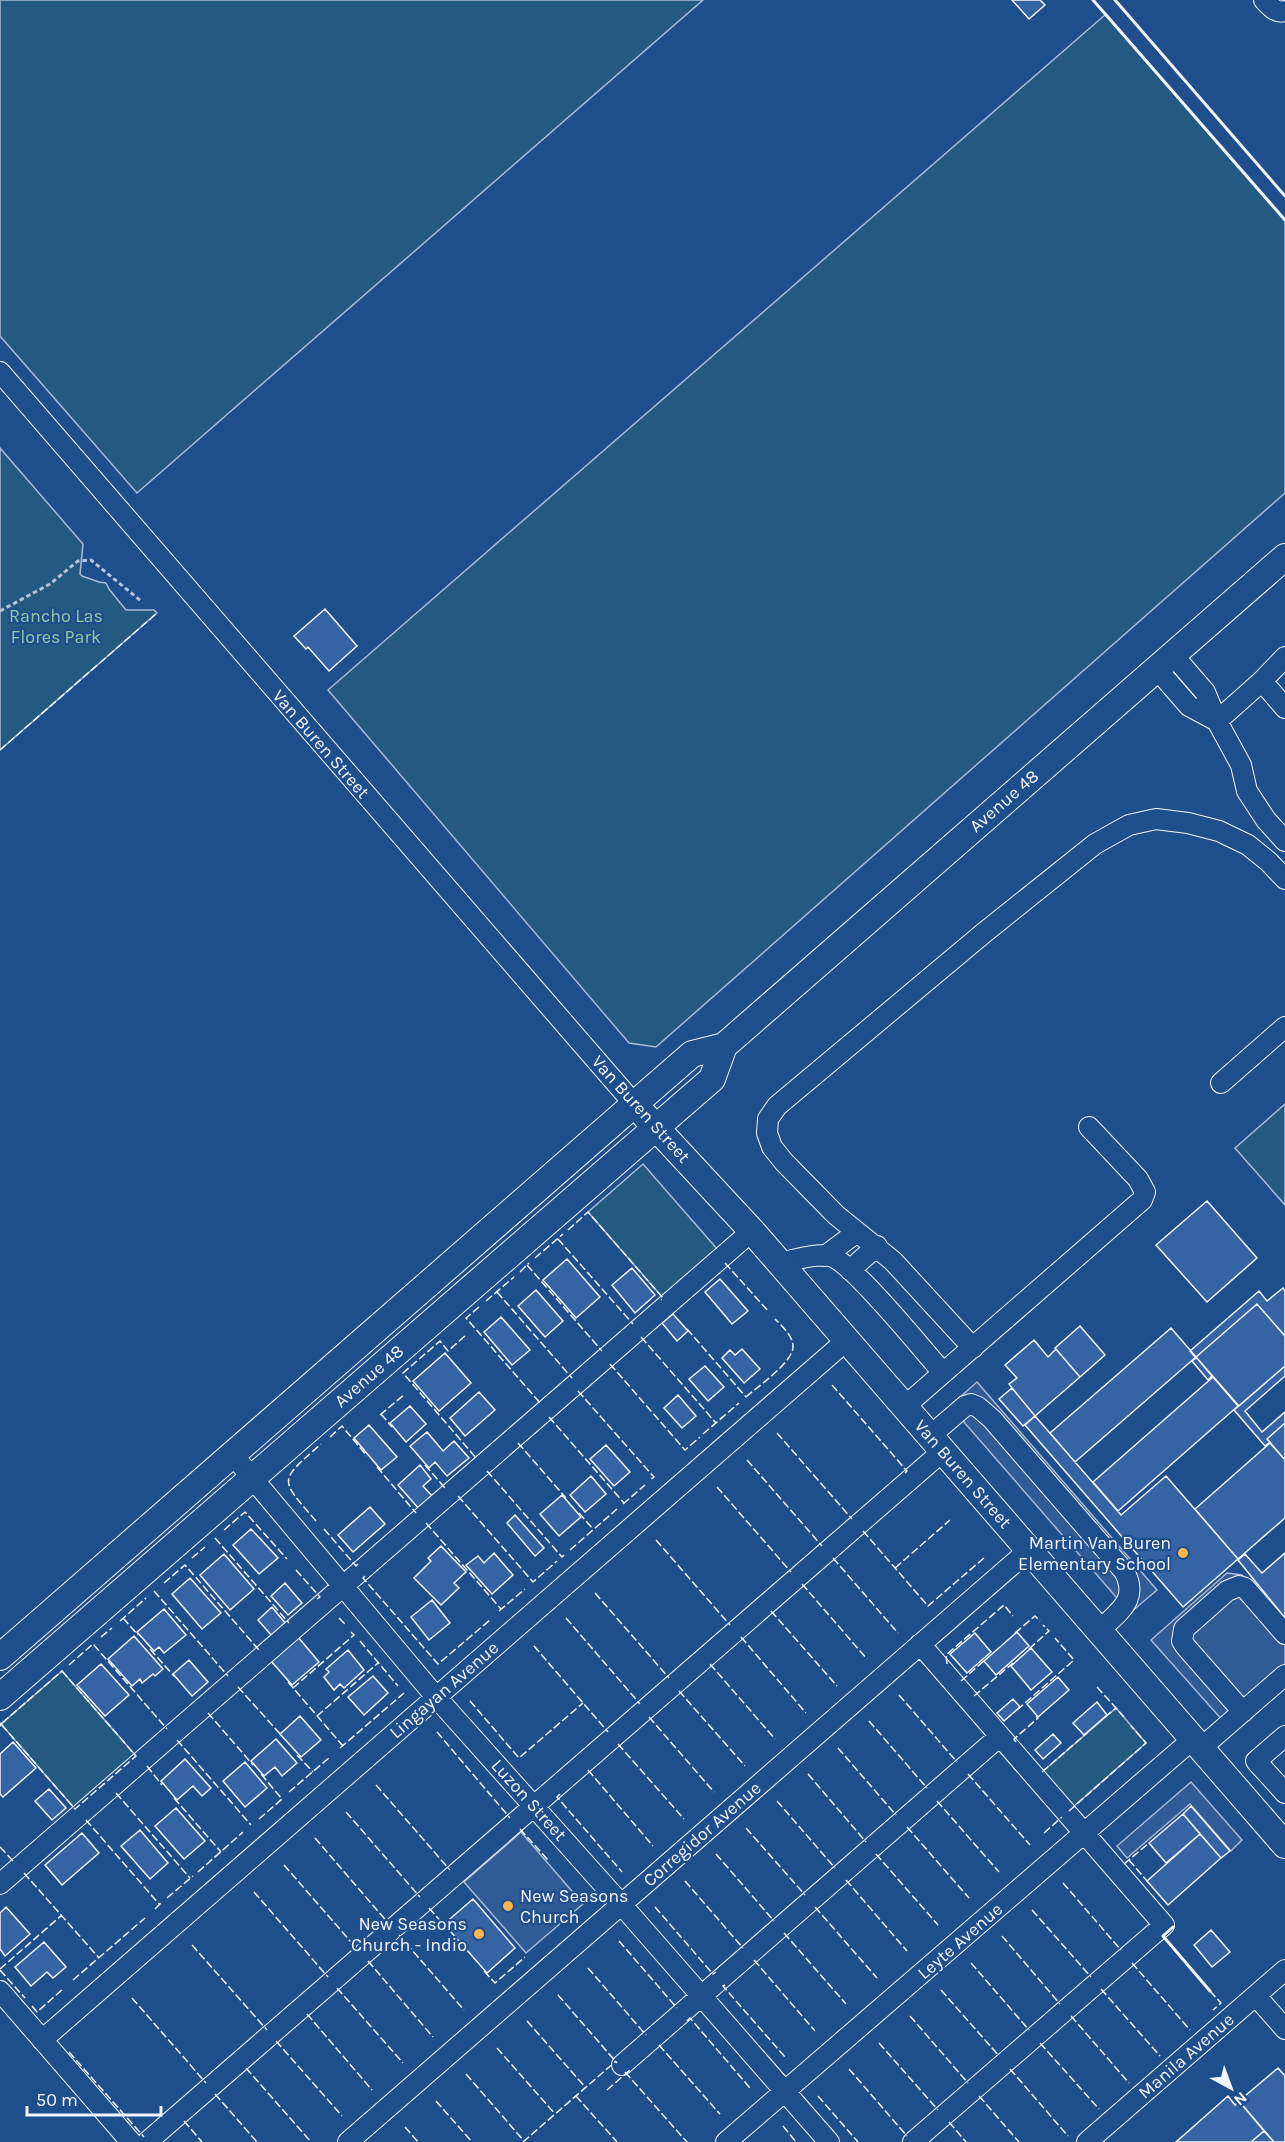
<svg xmlns="http://www.w3.org/2000/svg" width="1285" height="2142" font-family="Karla,sans-serif">
<rect width="100%" height="100%" fill="#1f4e8c"/>
<path fill="#245a82" stroke="#a8bbd7" stroke-width="1.5" d="M0,0H703L137,493L0,336Z
M1106,14L1285,220V493L656,1047L629,1043L328,690Z
M0,448L83,544L80,574L82,576L99,582L106,583L109,589L126,610H154L157,613L0,750Z
M1285,1104V1205L1235,1148Z
M643,1164L718,1250L663,1298L588,1212Z
M62,1671L136,1756L75,1809L1,1724Z
M1116,1708L1146,1743L1073,1807L1042,1772Z"/>
<path fill="#305b95" stroke="#a8bbd7" stroke-width="1.5" d="M977,1382L1157,1590L1130,1613L950,1406Z
M1227,1573L1242,1575L1285,1624V1685L1232,1731L1151,1640Z
M1191,1782L1242,1840L1231,1851L1190,1804L1127,1858L1117,1846Z
M521,1832L583,1904L526,1953L464,1882Z"/>
<path fill="#3563a3" stroke="#f2f6ff" stroke-width="1.5" d="M1012,0H1040L1045,5L1029,19Z
M325,609L357,646L329,671L308,647L306,649L294,636Z
M1207,1201L1257,1258L1207,1302L1156,1245Z
M567,1259L600,1297L576,1318L543,1280Z
M632,1268L655,1295L635,1313L612,1285Z
M720,1279L748,1311L732,1324L705,1292Z
M1283,1288L1285,1291V1336L1257,1304L1196,1357L1212,1376L1208,1380L1192,1361L1196,1358L1190,1351L1259,1291L1267,1301Z
M536,1290L563,1321L545,1337L518,1306Z
M1257,1304L1285,1336V1366L1239,1406L1196,1357Z
M673,1314L688,1331L677,1341L662,1323Z
M501,1317L530,1350L512,1365L484,1332Z
M1080,1326L1105,1355L1080,1377L1055,1348Z
M1171,1328L1196,1357L1075,1462L1050,1433Z
M1034,1340L1048,1357L1056,1349L1080,1377L1035,1416L1012,1388L1009,1384L1017,1378L1005,1365Z
M742,1349L760,1369L744,1383L722,1358L730,1350L735,1355Z
M445,1353L471,1383L439,1411L413,1381Z
M705,1366L724,1387L708,1401L689,1379Z
M1285,1366V1376L1245,1411L1262,1432L1285,1412V1423L1267,1439L1270,1442L1265,1446L1234,1410Z
M1213,1377L1238,1406L1118,1511L1093,1482Z
M1012,1388L1035,1416L1023,1426L999,1399Z
M479,1392L495,1410L465,1436L450,1418Z
M678,1395L696,1416L682,1428L664,1408Z
M410,1406L426,1424L406,1442L390,1423Z
M1035,1416L1121,1515L1166,1476L1238,1559L1183,1607L1025,1425Z
M1285,1423V1460L1267,1439Z
M369,1425L397,1457L381,1470L354,1438Z
M427,1432L443,1451L454,1441L469,1458L447,1476L435,1462L429,1468L410,1446Z
M1270,1443L1285,1460V1518L1238,1559L1195,1509Z
M606,1445L630,1472L614,1486L590,1459Z
M420,1465L431,1479L423,1486L433,1497L419,1509L398,1485Z
M591,1476L606,1494L585,1512L570,1495Z
M562,1495L581,1517L559,1536L540,1514Z
M370,1507L385,1524L353,1552L338,1535Z
M515,1515L544,1548L535,1556L507,1523Z
M251,1529L278,1558L259,1574L233,1545Z
M441,1546L466,1572L454,1583L459,1588L441,1605L414,1578L431,1561L428,1558Z
M494,1553L513,1575L492,1594L466,1565L478,1556L484,1563Z
M1285,1553V1618L1238,1560L1245,1554L1262,1573Z
M224,1554L254,1589L230,1610L200,1575Z
M190,1578L221,1613L202,1629L172,1594Z
M285,1583L302,1603L288,1615L271,1596Z
M432,1600L450,1623L429,1640L411,1617Z
M272,1607L286,1624L272,1636L258,1620Z
M164,1609L186,1635L164,1653L159,1647L154,1651L137,1632Z
M1017,1632L1029,1646L996,1675L984,1661Z
M975,1633L991,1652L967,1673L950,1654Z
M134,1636L163,1669L155,1676L153,1674L142,1683L140,1679L132,1686L108,1659Z
M298,1637L319,1662L292,1685L271,1661Z
M1031,1648L1052,1672L1031,1690L1011,1666Z
M348,1650L364,1670L344,1688L340,1684L334,1690L324,1677L329,1672L326,1669Z
M189,1660L208,1682L192,1696L173,1674Z
M101,1664L129,1695L105,1716L77,1685Z
M373,1676L388,1693L364,1715L348,1697Z
M1058,1677L1069,1690L1038,1717L1027,1704Z
M1013,1699L1020,1707L1004,1721L997,1713Z
M1097,1702L1107,1715L1084,1735L1073,1723Z
M300,1716L321,1740L301,1757L280,1734Z
M1053,1734L1061,1743L1043,1759L1035,1750Z
M276,1739L297,1763L282,1776L275,1767L264,1776L251,1761Z
M13,1742L36,1768L3,1797L0,1794V1754Z
M185,1759L211,1788L202,1796L193,1786L177,1800L161,1781Z
M245,1762L267,1788L245,1807L223,1781Z
M49,1789L66,1808L52,1820L35,1801Z
M1191,1806L1230,1851L1221,1858L1183,1814Z
M176,1808L205,1841L184,1859L155,1826Z
M1183,1814L1200,1834L1166,1863L1149,1843Z
M140,1830L168,1863L150,1879L121,1846Z
M82,1833L99,1853L62,1885L45,1865Z
M1200,1834L1221,1858L1168,1905L1147,1881Z
M473,1899L515,1948L487,1973L444,1924Z
M6,1907L30,1934L5,1956L0,1949V1913Z
M1211,1930L1230,1952L1212,1967L1194,1945Z
M44,1942L66,1967L53,1978L47,1972L31,1986L15,1967Z
M1278,2068L1285,2076V2142H1274L1239,2101Z
M1228,2096L1235,2105L1239,2101L1264,2131L1251,2142H1176Z
M1264,2131L1274,2142H1251Z"/>
<g fill="none" stroke-linecap="round" stroke-linejoin="round">
<defs>
<path id="minor" d="M1264,0C1270,6 1276,14 1285,11
M0,372L635,1105
M1173,655L1205,692L1217,721L1241,765L1247,791L1266,820L1285,841
M1156,668L1189,706L1217,721
M1262,681L1285,708
M1217,721L1262,681L1285,657
M1221,1083L1285,1027
M825,1256L856,1233
M779,1263C795,1260 814,1253 830,1256C851,1261 925,1352 943,1373
M850,1270L877,1246
M973,1348L893,1261L836,1215L784,1162L772,1147L767,1133L768,1119L777,1106L985,932L1095,844L1129,825L1156,819L1188,823L1219,831L1248,845L1269,862L1285,879
M904,1407L1142,1200L1145,1192L1138,1179L1089,1127
M930,1436L965,1406L971,1404L978,1407L992,1419L1124,1571C1140,1600 1118,1612 1099,1631
M233,1455L436,1697L621,1904L829,2142
M1243,1712L1186,1647L1182,1641L1184,1629L1227,1591L1239,1586L1245,1588L1285,1634
M1285,1736L1256,1761L1285,1793
M1201,1748L1285,1675
M0,1884L752,1231
M0,1991L131,2142
M1256,1996L1285,2029
M42,2040L847,1340
M622,2065L1000,1736
M147,2142L943,1451
M348,2142L1029,1550
M726,2142L1193,1739
M913,2142L1164,1925L920,1644
M1087,2142L1285,1970"/>
<path id="major" d="M635,1105L752,1231L1285,1845
M0,1657L692,1054L724,1046L1285,557
M0,1697L712,1079L724,1046"/>
</defs>
<use href="#minor" stroke="#f2f6ff" stroke-width="22"/>
<use href="#major" stroke="#f2f6ff" stroke-width="28"/>
<path stroke="#b3c4dc" stroke-width="3" stroke-dasharray="4.5 3" stroke-linecap="butt" d="M0,611L50,584L78,561L91,560L141,601"/>
<use href="#minor" stroke="#1f4e8c" stroke-width="20"/>
<use href="#major" stroke="#1f4e8c" stroke-width="26"/>
<path stroke="#f2f6ff" stroke-width="1.5" stroke-dasharray="8 3" stroke-linecap="butt" d="M0,750L157,613
M568,1230L588,1212L663,1298L661,1300
M558,1239L633,1324
M535,1258L563,1234
M725,1263L769,1312
M527,1265L602,1351
M520,1272L529,1263
M497,1292L572,1378
M486,1301L514,1277
M479,1307L466,1318L541,1404
M687,1329L746,1397
M465,1336L448,1351L440,1341L403,1373L477,1459
M641,1337L716,1423
M610,1364L685,1450L700,1437
M832,1385L907,1471L905,1473
M578,1391L654,1477L650,1480
M746,1397C757,1387 794,1362 793,1346C793,1336 782,1326 775,1319
M381,1414L392,1427
M380,1415L405,1394
M549,1417L624,1503
M777,1433L852,1519
M703,1434L739,1403
M330,1437L342,1426L367,1456
M518,1443L566,1498
M747,1460L822,1546
M425,1465L445,1488
M377,1467L416,1513
M487,1471L562,1557L564,1555
M717,1487L791,1572
M458,1496L533,1582L557,1561
M623,1504L645,1485
M579,1513L593,1529
M316,1521C279,1478 278,1482 321,1444
M426,1523L501,1609
M324,1529L356,1566L358,1564
M224,1530L245,1512L287,1559
M863,1531L928,1606L984,1558
M215,1538L289,1623
M656,1540L730,1625
M570,1550L617,1509
M192,1558L205,1547
M833,1558L898,1633
M895,1568L950,1520
M296,1570L320,1597L317,1599
M365,1576L363,1578L438,1664L490,1620
M164,1583L185,1565L259,1650
M802,1584L867,1659
M154,1591L228,1676
M595,1593L669,1678
M499,1611L525,1589
M771,1611L837,1686
M123,1618L138,1635
M339,1618L346,1625
M566,1618L640,1704
M120,1621L146,1598
M1015,1633L1035,1616L1040,1621
M101,1637L112,1628
M741,1637L806,1713
M360,1641L398,1686
M534,1646L608,1732
M150,1649L174,1676
M1029,1649L1049,1631L1043,1625
M710,1664L775,1739
M947,1664L946,1655L1004,1605L1013,1616
M69,1665L93,1644L167,1729
M62,1671L136,1756L75,1809L1,1724Z
M961,1681L986,1659
M288,1682L343,1746
M238,1687L282,1736
M1097,1687L1124,1717
M293,1688L354,1635L351,1632
M679,1691L745,1766
M899,1695L957,1762
M974,1696L1013,1663
M470,1701L519,1758L583,1703
M1017,1710L1074,1660L1055,1638
M208,1713L253,1765
M317,1716L378,1663
M649,1717L714,1792
M1105,1717L1116,1708
M869,1721L927,1788
M437,1732L510,1818
M177,1740L251,1825
M1016,1742L1014,1739L1038,1718L1036,1716
M618,1744L684,1819
M340,1748L404,1693
M838,1748L896,1815
M297,1755L313,1772
M147,1766L162,1785
M588,1770L653,1846
M1042,1772L1087,1733
M808,1774L866,1842
M968,1774L1030,1845
M376,1785L450,1870
M289,1792L330,1757
M116,1793L190,1878
M560,1794L557,1797L622,1872
M174,1798L221,1852
M777,1801L835,1868
M937,1801L999,1872
M1069,1811L1146,1743L1131,1726
M346,1812L420,1897
M259,1819L282,1799L261,1774
M86,1820L160,1905
M907,1827L969,1898
M746,1828L805,1895
M520,1829L548,1860
M1044,1833L1062,1817
M315,1838L389,1924
M0,1847L14,1862
M716,1854L774,1921
M876,1854L938,1925
M1129,1860L1147,1881
M1124,1864L1149,1843
M284,1865L358,1950
M198,1872L243,1832
M24,1873L99,1958
M846,1880L907,1951
M685,1881L743,1948
M1063,1883L1121,1950
M254,1892L328,1977
M167,1898L193,1876
M655,1907L713,1974L716,1972
M815,1907L877,1978
M429,1908L445,1926
M155,1909L161,1903
M1032,1910L1091,1977
M784,1933L846,2004
M399,1935L464,2010
M1002,1936L1060,2004
M619,1941L677,2008
M192,1945L267,2030
M754,1960L815,2031
M368,1961L433,2037
M971,1963L1029,2030
M1132,1963L1190,2030
M588,1968L646,2035
M0,1969L62,1915
M0,1970L25,1998
M484,1971L495,1983L525,1957
M73,1980L145,1918
M725,1985L723,1986L785,2057
M337,1988L403,2063
M1101,1989L1160,2056
M941,1990L999,2056
M1210,1991L1221,2003L1213,2010
M558,1995L617,2063
M132,1998L206,2083
M32,2006L37,2012L64,1988
M307,2014L372,2090
M910,2016L968,2083
M1071,2016L1129,2083
M527,2021L586,2088
M687,2021L690,2018L750,2088
M276,2041L342,2116
M879,2043L938,2110
M1040,2043L1099,2109
M659,2045L720,2114
M497,2048L555,2114
M69,2052L144,2137
M246,2068L311,2142
M849,2069L907,2136
M1010,2069L1068,2136
M625,2072L687,2142
M466,2074L524,2141
M607,2090L630,2070
M215,2094L257,2142
M576,2096L617,2142
M818,2096L858,2142
M979,2096L1019,2142
M436,2101L472,2142
M184,2121L202,2142
M949,2122L966,2142
M783,2126L796,2142
M405,2127L418,2142
M523,2142L616,2061"/>
<path stroke="#f2f6ff" stroke-width="3" d="M1093,0L1285,220
M1115,0L1285,196
M0,1725L1,1724
M1173,1927L1163,1936L1210,1991"/>
</g>
<g fill="#ffb74d" stroke="#1f4e8c" stroke-width="2">
<circle cx="1183" cy="1553" r="6"/>
<circle cx="508" cy="1906" r="6"/>
<circle cx="479" cy="1934" r="6"/>
</g>
<g text-anchor="middle" stroke-width="4.5" stroke-linejoin="round" paint-order="stroke">
<g font-size="18" fill="#97c8a6" stroke="#1f4e8c">
<text x="56" y="622">Rancho Las<tspan x="56" dy="21">Flores Park</tspan></text>
</g>
<g font-size="18" fill="#f2f6ff" stroke="#1f4e8c">
<text transform="translate(321 744) rotate(49)" y="6">Van Buren Street</text>
<text transform="translate(1004 801) rotate(-41)" y="6">Avenue 48</text>
<text transform="translate(641 1109) rotate(48)" y="6">Van Buren Street</text>
<text transform="translate(369 1376) rotate(-41)" y="6">Avenue 48</text>
<text transform="translate(963 1474) rotate(49)" y="6">Van Buren Street</text>
<text transform="translate(444 1690) rotate(-41)" y="6">Lingayan Avenue</text>
<text transform="translate(529 1800) rotate(48)" y="6">Luzon Street</text>
<text transform="translate(702 1834) rotate(-41)" y="6">Corregidor Avenue</text>
<text transform="translate(960 1941) rotate(-41)" y="6">Leyte Avenue</text>
<text transform="translate(1186 2056) rotate(-41)" y="6">Manila Avenue</text>
</g>
<g font-size="18" fill="#f2f6ff" stroke="#1f4e8c" text-anchor="end">
<text x="1171" y="1549">Martin Van Buren<tspan x="1171" dy="21">Elementary School</tspan></text>
<text x="520" y="1902" text-anchor="start">New Seasons<tspan x="520" dy="21">Church</tspan></text>
<text x="467" y="1930">New Seasons<tspan x="467" dy="21">Church - Indio</tspan></text>
</g>
</g>
<g transform="translate(1231 2088) rotate(139)" stroke="#1f4e8c" stroke-width="4.5" paint-order="stroke">
<path d="M0-4.5L10 22L0 15L-10 22Z" fill="#f2f6ff"/>
<text y="-9" font-size="16" font-weight="bold" text-anchor="middle" fill="#f2f6ff">N</text>
</g>
<path d="M27 2106v9h134v-9" fill="none" stroke="#f2f6ff" stroke-width="3"/>
<text x="36" y="2106" font-size="18" fill="#f2f6ff" stroke="#1f4e8c" stroke-width="4.5" paint-order="stroke">50 m</text>
</svg>
